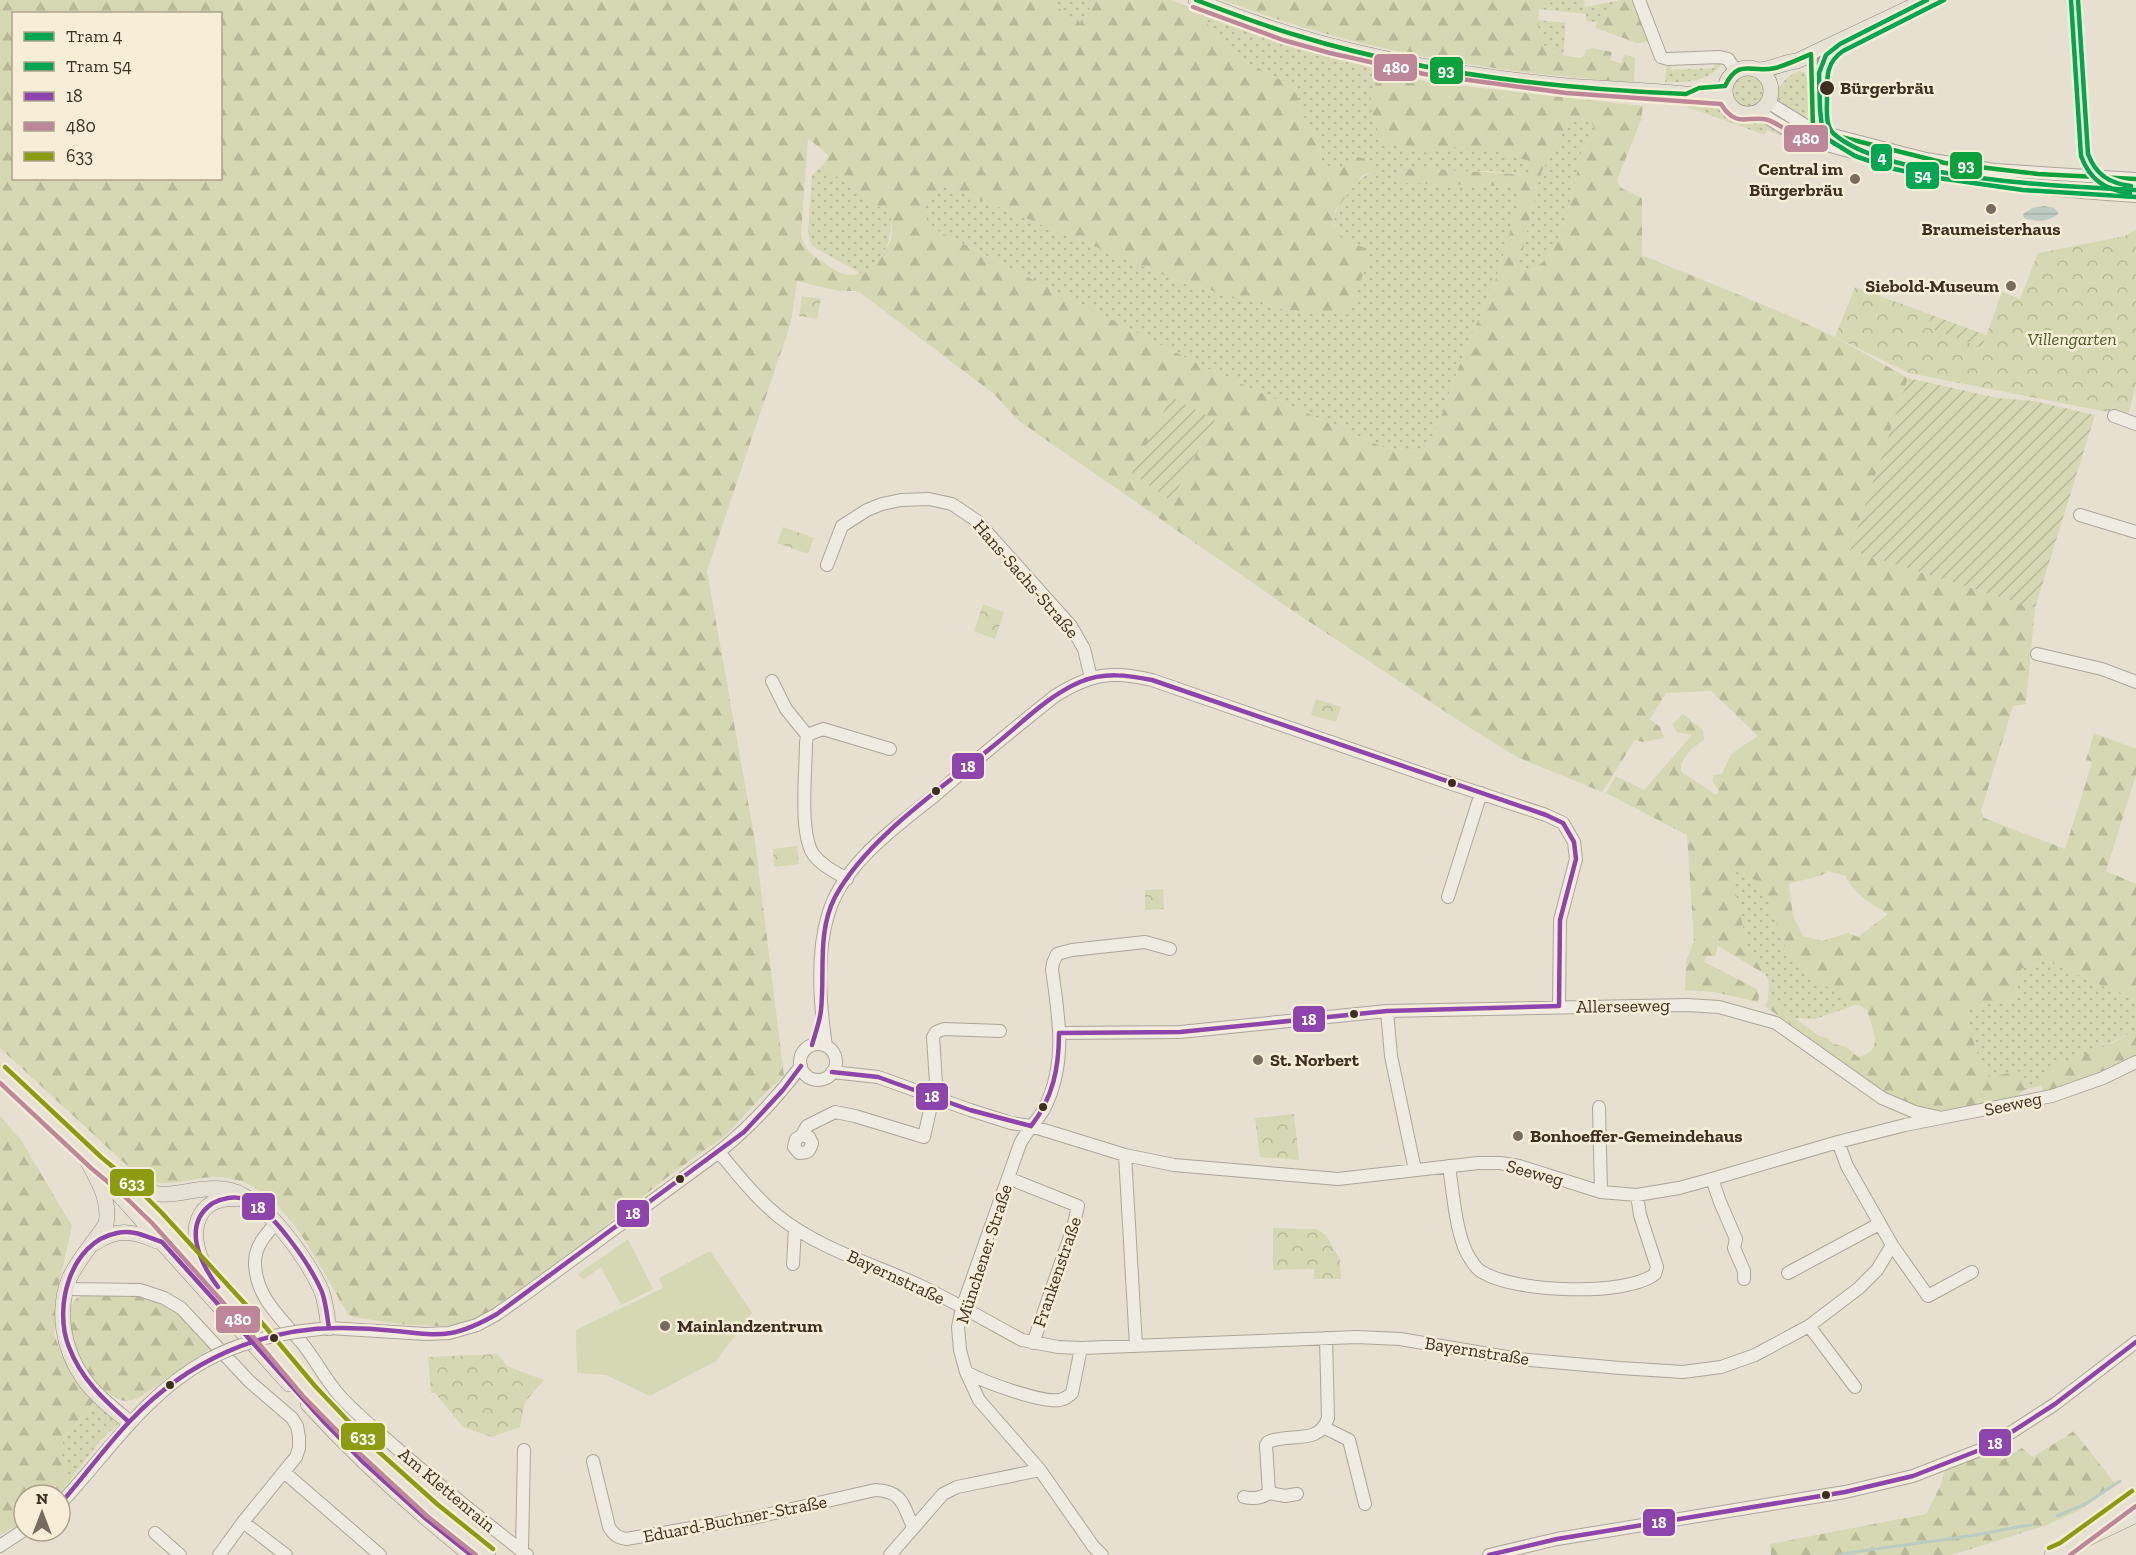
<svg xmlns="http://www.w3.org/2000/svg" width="2136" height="1555" font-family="'Zilla Slab',serif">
<defs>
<pattern id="grass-dots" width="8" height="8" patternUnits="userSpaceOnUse" patternTransform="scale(1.5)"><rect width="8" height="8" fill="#d6d7b3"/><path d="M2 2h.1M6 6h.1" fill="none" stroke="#b9b99a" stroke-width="1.8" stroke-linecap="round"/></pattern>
<pattern id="forest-firs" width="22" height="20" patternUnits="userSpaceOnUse" patternTransform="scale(1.5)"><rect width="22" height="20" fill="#d6d7b3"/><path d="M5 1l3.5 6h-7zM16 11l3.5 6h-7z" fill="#b9b99a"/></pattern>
<pattern id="park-crowns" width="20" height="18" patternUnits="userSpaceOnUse" patternTransform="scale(1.5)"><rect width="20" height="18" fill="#d6d7b3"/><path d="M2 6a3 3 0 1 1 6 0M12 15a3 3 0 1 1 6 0" fill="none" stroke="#b9b99a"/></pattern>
<pattern id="garden-furrows" width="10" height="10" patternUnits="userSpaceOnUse" patternTransform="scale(1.5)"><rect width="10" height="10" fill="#d6d7b3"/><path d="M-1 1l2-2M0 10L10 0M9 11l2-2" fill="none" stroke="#b9b99a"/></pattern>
<pattern id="water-rules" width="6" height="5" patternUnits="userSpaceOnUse" patternTransform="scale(1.5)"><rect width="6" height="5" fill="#bcccc2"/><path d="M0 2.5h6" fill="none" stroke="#a2b0a6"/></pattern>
</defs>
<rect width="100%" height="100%" fill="#e7e0d1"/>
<path fill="url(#grass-dots)" d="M1053,0H1096L1080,22L1067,17Z
M1555,0H1584L1585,7L1622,0L1597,22L1586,21V14L1539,9Z
M1197,10L1238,28L1379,70L1370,103L1421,153L1450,147L1484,148L1529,161L1534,167L1526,175L1491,171H1463L1522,191L1498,273L1464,353L1428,452L1385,448L1206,368L936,230L920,211L945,185L1181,282L1279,309L1363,247C1357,245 1346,243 1341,238C1320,216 1354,180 1374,171L1338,169L1323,166L1318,141L1301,112L1296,88L1245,61L1217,36Z
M1537,20L1566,23L1563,56C1543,47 1537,43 1537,20Z
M1714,61L1722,64C1706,83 1689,82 1665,82L1667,64L1670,63L1671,70L1714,68Z
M1800,71L1805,73C1810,84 1813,110 1805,119L1779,104C1774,87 1785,77 1800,71Z
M1729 91a19 19 0 1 1 38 0a19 19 0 1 1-38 0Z
M1663,100L1716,102L1735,117L1744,119L1760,120L1782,133L1781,135L1767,130L1765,135L1682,105L1664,104Z
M1588,117L1597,131L1582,150L1565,226L1545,261L1532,271L1513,265L1522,254L1536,190L1542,171L1569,122Z
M822,166L891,215C891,248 886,252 862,274L812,246L808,233L812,175Z
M1741,870L1747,877L1758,881L1771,905L1782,941L1794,959L1810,977L1858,1004L1815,1019L1795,1018L1768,998L1769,982L1765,974L1766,966L1748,952L1731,874Z
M2045,960L2136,1001V1030L2040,1080L2041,1086L2024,1090L2025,1079L1989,1078L1977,1053L1964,1008L2015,1000L2021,969Z
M94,1401L119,1423L100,1441L70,1480L62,1457L63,1440Z"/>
<path fill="url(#forest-firs)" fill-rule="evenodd" d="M0,0H1053L1067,17L1080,22L1096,0H1171L1197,10L1217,36L1245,61L1296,88L1301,112L1318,141L1323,166L1338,169L1358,157L1365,159L1374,171L1363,175L1335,210L1334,227L1343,240L1363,247L1370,257L1347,315L1279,309L1181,282L945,185L921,211L936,230L1206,368L1385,448L1428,452L1464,353L1498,273L1522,191L1503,186L1402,183L1393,178L1395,174C1417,163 1441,171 1465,171C1485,172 1505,173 1526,175L1534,167L1529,161L1484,148L1450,147L1421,153L1386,141L1375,126L1370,103L1379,70L1428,82L1643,106L1641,120L1617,180L1621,188L1642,198V255L1783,313L1835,337L1908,378L1850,550L2035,608L2026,704L2013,706L1981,811L1984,818L2065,849L2092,763L2086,760L2094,733L2136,749V775L2106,871L2136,884V1001L2045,960L2021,969L2016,1000L1964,1008L1977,1053L1989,1077L2019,1071L2025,1079L2024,1090L2017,1097L1950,1112L1917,1108L1885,1096L1824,1049L1765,1006L1768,998L1819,1036L1827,1038L1834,1044L1846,1047L1858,1057C1886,1050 1872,1030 1867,1010L1810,977L1794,959L1782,941L1771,905L1758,881L1747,877L1741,870L1732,875L1748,951L1766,966L1765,974L1718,946L1715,956H1707L1704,962L1757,989L1759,996L1758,1002L1714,992L1685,990L1686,962L1694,940L1687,835L1606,793L1616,776L1644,790L1692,735L1677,732L1672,724L1683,714L1703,730L1704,740L1691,749L1681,764V771L1716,795L1719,790L1712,781L1714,775L1722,774L1731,754L1758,736L1711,691L1666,693L1650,719L1660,727L1664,738L1643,742L1635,740L1602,792L1517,757L1467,726L1296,613L1019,421L994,394L858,291H839L797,281L791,322L707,571L755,841L784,1076L768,1090L726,1135L674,1172L585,1242L481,1317L455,1325L438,1326L399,1324L354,1317L348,1314C317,1265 282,1174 213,1177C193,1178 168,1188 149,1180C144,1178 138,1174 133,1171L0,1048ZM14,14H220V178H14ZM1588,117L1597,132L1582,150L1565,226L1545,260L1532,271L1513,265L1522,254L1536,190L1542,171L1569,122ZM808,138L829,156L822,166L891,215C891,222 893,232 891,239C887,252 866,275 852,275C842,275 835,270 827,265C813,256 805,251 801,235ZM1828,871L1846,876C1851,893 1874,905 1888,914L1858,937L1848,933L1822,941L1803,936L1793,916L1789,884C1800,880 1821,878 1828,871Z
M1223,0H1555L1539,9C1535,47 1545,54 1582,58L1587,49L1592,48L1612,52L1610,60L1621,63L1624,55L1635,57L1634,82C1495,73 1354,51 1223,0Z
M1622,0H1635L1649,38L1647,42L1637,43L1596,28L1597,22Z
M2136,1030V1059L2084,1083L2043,1092L2040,1081L2048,1068L2113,1043Z
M0,1116L21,1140L72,1226L58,1288L54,1335L70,1373L94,1401L63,1440L62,1457L70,1480L59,1495H24V1522L0,1535Z
M94,1290L164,1298L215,1345L140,1397C126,1404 118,1401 106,1391C101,1387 93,1382 88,1377C72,1358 71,1329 70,1305L77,1298Z
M2074,1431L2116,1485L2078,1511L2047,1525L1952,1555H1771L1770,1544L1926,1514L1940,1487L1945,1468L1988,1454L2002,1460L2022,1448L2033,1457Z"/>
<path fill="url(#park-crowns)" d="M2136,229V384L2128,416L1909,373L1835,337L1855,287L1932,315L1927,327L1982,347L2002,292L2020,299L2038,253L2125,236Z
M802,296L821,299L817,319L799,316Z
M783,527L814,538L808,554L777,543Z
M983,604L1004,612L995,639L974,631Z
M1316,699L1341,707L1336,722L1311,715Z
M797,846L799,864L774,867L773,849Z
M1163,889L1164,909L1145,910V890Z
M1294,1114L1299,1160L1260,1157L1255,1118Z
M1273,1228L1317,1229L1326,1235L1340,1260L1341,1279H1314V1269L1273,1270Z
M498,1354L507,1366L544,1380L525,1402L520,1427L492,1437L463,1427L435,1393H431L428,1357Z"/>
<path fill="url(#garden-furrows)" d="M1932,315L1986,335L1982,348L1927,327Z
M1908,378L1997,398L2034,401L2095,415L2035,608L1850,550Z
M1171,397L1215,420L1171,501L1132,473Z"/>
<path fill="#d6d7b3" d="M628,1239L653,1289L621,1305L601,1267L583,1280L578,1274Z
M710,1251L752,1313L716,1361L650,1396L606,1375L577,1373L576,1330L663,1288L659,1278Z"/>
<path fill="url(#water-rules)" d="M2044,206L2054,208L2059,213C2049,222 2036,222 2024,218L2023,214L2032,208Z"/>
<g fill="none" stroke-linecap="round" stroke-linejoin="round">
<path stroke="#bcccc2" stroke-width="3" d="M2057,1516L2087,1503L2120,1481
M1838,1555C1881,1547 1924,1543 1968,1536C1990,1533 2010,1527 2032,1525"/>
<defs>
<path id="minor" d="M1639,0L1661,57L1668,59L1720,57L1728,59L1736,71
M1769,103L1813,130L1926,159L1994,170L2136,179
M1761,110L1764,115C1794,137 1817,142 1852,152C1944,180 2040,190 2136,196
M2114,416L2136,424
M2080,515L2136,532
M827,565L842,526L867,510L882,504L901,500L929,499L952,504L977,521L1071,626L1084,649L1091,678
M2037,654L2102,669L2136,682
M772,681L786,709L807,735
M847,879C835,872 821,865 813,854C799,832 806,771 806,743L807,735L823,729L890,749
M1448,897L1481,793
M1387,1011L1391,1056L1415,1170
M1059,1033L1180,1032L1387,1011L1687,1005L1719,1007L1776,1023L1882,1098L1915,1112L1938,1117
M800 1062a18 18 0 1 1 36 0a18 18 0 1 1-36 0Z
M826,1046C820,1006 816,954 828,915C843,862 899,825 939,792C977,759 1016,727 1055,696C1090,674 1112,670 1152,680L1446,782L1546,815L1563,823L1574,842L1576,859L1560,920L1559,1006
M832,1072L878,1077L970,1110L1011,1123L1031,1126L1125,1155L1174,1165L1338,1179L1478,1163H1500L1519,1166L1601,1192L1637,1195L1679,1188L1712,1179L1838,1142L1905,1125L2052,1096L2103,1078L2136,1062
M1599,1107L1601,1192
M802,1135L809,1137L812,1143C810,1151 808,1153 799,1153L794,1147L796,1139L802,1135L807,1126L835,1112L855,1116L924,1137L936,1083L933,1037L936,1032L944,1029L1000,1031
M719,1152C737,1174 755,1197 778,1216C819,1249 873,1264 921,1286C955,1302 988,1322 1022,1340L1058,1347L1081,1348L1357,1337L1400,1339L1518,1359L1620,1368L1683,1372L1721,1367L1755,1355L1809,1326L1859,1288L1877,1270L1892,1245L1847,1166L1838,1142
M1125,1155L1136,1346
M1449,1166C1453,1192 1456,1240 1471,1260C1474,1265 1479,1271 1484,1273C1516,1292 1625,1297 1655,1274L1657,1267L1640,1215L1637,1195
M1008,1178L1078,1206L1073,1228L1033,1343
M1712,1179L1720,1202L1736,1239L1734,1248L1744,1271V1279
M276,1223C266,1234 255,1246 255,1262C255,1297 281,1318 302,1343C315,1359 325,1379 339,1395C355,1413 375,1429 393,1445C436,1483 481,1519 527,1555
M1892,1245L1928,1296L1972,1272
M793,1264L795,1228
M1788,1273L1879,1224
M66,1289L140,1290L164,1298L181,1308L249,1381L292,1418L297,1426L299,1437V1448L296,1457L243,1522L219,1555
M1809,1326L1855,1387
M311,1330L329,1328L426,1334L449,1333L477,1325L497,1314L531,1290L719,1152C750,1127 777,1098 801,1066
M966,1372C984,1382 1041,1403 1060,1400C1065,1399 1069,1396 1072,1393L1081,1348
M1325,1428L1349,1440L1365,1504
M593,1461L609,1527C614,1535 617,1537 626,1539L757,1517L875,1490C903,1491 903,1505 913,1527
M284,1472L380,1555
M1297,1494L1285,1496L1269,1493L1266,1445L1268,1442C1290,1432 1319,1446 1328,1418L1326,1338
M1244,1497C1253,1499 1262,1498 1269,1493
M60,1504C108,1453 142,1397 205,1361
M243,1522L286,1555
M155,1533L180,1555
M0,1546L24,1530
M522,1551L524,1450
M890,1555L943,1494L957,1487L1040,1470
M1102,1555L1093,1546L1040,1470L979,1400L966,1372L960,1350L958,1327L962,1308L1020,1144C1026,1131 1037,1122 1044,1109C1067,1065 1059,1017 1052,970L1053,963L1057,954L1072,950L1145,942L1170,949
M1489,1555L1557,1539L1845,1492L1913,1476L1990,1446L2055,1404L2136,1342"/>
<path id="major" d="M1196,0C1312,50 1442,74 1567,86C1606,89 1646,90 1685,94C1699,95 1712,97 1726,97
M1725 91a23 23 0 1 1 46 0a23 23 0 1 1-46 0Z
M1759,70C1774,69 1783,62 1797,61L1926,0
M0,1073L50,1118L96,1163L126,1187L157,1218L251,1322L309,1391L365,1449L432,1510L488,1555
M85,1156C96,1178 111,1199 106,1224C95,1241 79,1258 70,1277C56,1310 63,1349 83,1378C95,1395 113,1409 129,1422
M127,1181C166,1208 184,1185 224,1189C262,1193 308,1259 322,1292C326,1304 327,1316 329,1328
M113,1188L289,1384
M95,1243C117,1228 134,1231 157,1241
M205,1267C187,1235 194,1195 238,1199
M308,1404C358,1459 412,1508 471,1555
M2093,1529L2136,1497
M2052,1555L2136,1515"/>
</defs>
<use href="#minor" stroke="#ada599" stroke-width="14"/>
<use href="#major" stroke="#928b80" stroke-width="16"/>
<use href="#minor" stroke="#efebe3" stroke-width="12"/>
<use href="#major" stroke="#e6e1d4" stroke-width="15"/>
<defs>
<path id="minor-bridge" d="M205,1361C238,1343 273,1334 311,1330"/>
</defs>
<use href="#minor-bridge" stroke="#ada599" stroke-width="14" stroke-linecap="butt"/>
<use href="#minor-bridge" stroke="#efebe3" stroke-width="12"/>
<defs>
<path id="bus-1" d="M1059,1033L1180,1032L1387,1011L1559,1006
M812,1045C815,1034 820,1021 821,1010C825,972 817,932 835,897C867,838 941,789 992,747C1020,725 1047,696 1080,682C1104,672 1127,675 1152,680L1546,815L1563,823L1574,842L1576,859L1560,920L1559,1006
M832,1072L878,1077L970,1110L1031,1126
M1031,1126C1053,1098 1059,1068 1059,1033
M218,1287C200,1263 181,1224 213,1203C222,1198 234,1196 244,1199C270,1205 312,1268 322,1292C326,1303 327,1316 329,1328
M129,1422C104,1400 81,1379 69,1347C53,1308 70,1242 117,1233C133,1229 147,1237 162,1242L324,1422L362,1461L425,1518L471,1555
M60,1504C84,1477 105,1447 131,1420C186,1362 261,1327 342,1328C360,1328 378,1329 396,1331C414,1333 433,1336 451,1333C468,1330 483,1322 497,1314L744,1132L783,1090L801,1066
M1489,1555L1557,1539L1845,1492L1913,1476L1990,1446L2055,1404L2136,1342"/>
<path id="bus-2" d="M1193,7L1283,40L1330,53L1424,74L1566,93L1721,104C1737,130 1749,114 1768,120C1786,126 1795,142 1816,138L1820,132L1819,59L1929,7
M0,1083L91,1168L121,1193L152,1223L245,1327L303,1396L360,1454L427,1516L476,1555
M2070,1555L2136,1506"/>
<path id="bus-3" d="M5,1067L101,1157L131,1182L162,1213L257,1317L315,1386L370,1444L437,1504L493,1549
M2049,1548L2060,1543L2132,1491"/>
<path id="bus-4" d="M1196,0C1230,13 1264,26 1299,36C1423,74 1557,89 1686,94L1699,88L1725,86C1739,57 1751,74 1775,68C1787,65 1799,59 1811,54L1813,130L1945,163L2038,174L2136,179"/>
</defs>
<use href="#bus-1" stroke="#f7eed8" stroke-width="9"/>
<use href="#bus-2" stroke="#f7eed8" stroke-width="9"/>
<use href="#bus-3" stroke="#f7eed8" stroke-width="9"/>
<use href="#bus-4" stroke="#f7eed8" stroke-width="9"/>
<use href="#bus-1" stroke="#8e44ad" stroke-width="4.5"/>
<use href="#bus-2" stroke="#be8799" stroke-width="4.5"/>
<use href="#bus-3" stroke="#8d9b11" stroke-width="4.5"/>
<use href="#bus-4" stroke="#0ba13b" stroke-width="4.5"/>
<defs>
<path id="tram-1" d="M1944,0L1843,51C1825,63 1827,79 1827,99C1827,110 1825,126 1834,134C1885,179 2066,187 2136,190
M2078,0L2088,154C2096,175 2109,183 2131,186"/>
<path id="tram-2" d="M1927,0L1840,44L1826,55L1819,73L1820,109L1822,128L1829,140L1855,156L1890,168L1931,177L2023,190L2136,197
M2071,0L2081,156C2090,180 2105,190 2130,193"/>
</defs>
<use href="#tram-1" stroke="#f7eed8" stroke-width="9"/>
<use href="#tram-2" stroke="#f7eed8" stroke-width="9"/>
<use href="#tram-1" stroke="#00a650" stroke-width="4.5"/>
<use href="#tram-2" stroke="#00a651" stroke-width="4.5"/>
</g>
<g fill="#3d2e20" stroke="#f7eed8" stroke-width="2">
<circle cx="1827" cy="88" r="8"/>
<circle cx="1452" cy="783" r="5"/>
<circle cx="936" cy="791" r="5"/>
<circle cx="1354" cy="1014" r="5"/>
<circle cx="1043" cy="1107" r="5"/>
<circle cx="680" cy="1179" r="5"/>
<circle cx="274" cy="1338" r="5"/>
<circle cx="170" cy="1385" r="5"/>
<circle cx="1826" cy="1495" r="5"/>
</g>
<g fill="#786c5e" stroke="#f7eed8" stroke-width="2">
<circle cx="1855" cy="179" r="6"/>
<circle cx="1991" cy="209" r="6"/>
<circle cx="2011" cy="286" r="6"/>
<circle cx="1258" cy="1060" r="6"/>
<circle cx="1518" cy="1136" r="6"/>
<circle cx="665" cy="1326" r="6"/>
</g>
<g text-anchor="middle" stroke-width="5" stroke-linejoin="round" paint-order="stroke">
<g font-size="18" font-weight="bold" fill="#3d2e20" stroke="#f7eed8" text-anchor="start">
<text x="1840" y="94">Bürgerbräu</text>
</g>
<g font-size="18" font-weight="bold" fill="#3d2e20" stroke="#f7eed8" text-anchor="start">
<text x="1843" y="175" text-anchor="end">Central im<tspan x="1843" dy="21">Bürgerbräu</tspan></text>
<text x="1991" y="235" text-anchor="middle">Braumeisterhaus</text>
<text x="1999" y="292" text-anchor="end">Siebold-Museum</text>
<text x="1270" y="1066">St. Norbert</text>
<text x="1530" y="1142">Bonhoeffer-Gemeindehaus</text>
<text x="677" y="1332">Mainlandzentrum</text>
</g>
<g font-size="18" font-style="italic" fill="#4d5a26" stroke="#f7eed8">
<text x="2072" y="345">Villengarten</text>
</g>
<g font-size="18" fill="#3d2e20" stroke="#f7eed8">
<text transform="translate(1026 579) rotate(49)" y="6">Hans-Sachs-Straße</text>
<text transform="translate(1623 1006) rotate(-1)" y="6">Allerseeweg</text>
<text transform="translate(2013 1104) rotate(-12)" y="6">Seeweg</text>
<text transform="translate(1535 1173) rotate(15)" y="6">Seeweg</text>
<text transform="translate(984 1254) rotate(-72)" y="6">Münchener Straße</text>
<text transform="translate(1057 1272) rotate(-71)" y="6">Frankenstraße</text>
<text transform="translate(896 1277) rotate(25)" y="6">Bayernstraße</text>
<text transform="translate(1477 1351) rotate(9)" y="6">Bayernstraße</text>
<text transform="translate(447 1490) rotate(40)" y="6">Am Klettenrain</text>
<text transform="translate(735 1519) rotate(-11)" y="6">Eduard-Buchner-Straße</text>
</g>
</g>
<g stroke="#f7eed8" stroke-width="2">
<rect x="1373" y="53" width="45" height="29" rx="6" fill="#be8799"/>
<rect x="1429" y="56" width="35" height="29" rx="6" fill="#0ba13b"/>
<rect x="1783" y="124" width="46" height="29" rx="6" fill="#be8799"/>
<rect x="1870" y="143" width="23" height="29" rx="6" fill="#00a650"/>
<rect x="1949" y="151" width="34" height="29" rx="6" fill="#0ba13b"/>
<rect x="1905" y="161" width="35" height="29" rx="6" fill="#00a651"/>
<rect x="951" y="752" width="34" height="28" rx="6" fill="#8e44ad"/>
<rect x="1292" y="1005" width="34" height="28" rx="6" fill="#8e44ad"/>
<rect x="915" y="1082" width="34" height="29" rx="6" fill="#8e44ad"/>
<rect x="109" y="1168" width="46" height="29" rx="6" fill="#8d9b11"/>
<rect x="241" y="1192" width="35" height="29" rx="6" fill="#8e44ad"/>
<rect x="616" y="1199" width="34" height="29" rx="6" fill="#8e44ad"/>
<rect x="215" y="1305" width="46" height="29" rx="6" fill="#be8799"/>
<rect x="340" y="1422" width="46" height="29" rx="6" fill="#8d9b11"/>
<rect x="1978" y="1428" width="34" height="29" rx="6" fill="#8e44ad"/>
<rect x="1642" y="1508" width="34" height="29" rx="6" fill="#8e44ad"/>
</g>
<g font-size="16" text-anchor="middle" font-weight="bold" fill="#fff">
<text x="1396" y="73">480</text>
<text x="1446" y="76">93</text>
<text x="1806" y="144">480</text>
<text x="1882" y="163">4</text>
<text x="1966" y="171">93</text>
<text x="1923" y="181">54</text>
<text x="968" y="772">18</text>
<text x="1309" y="1025">18</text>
<text x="932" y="1102">18</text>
<text x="132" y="1189">633</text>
<text x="258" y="1213">18</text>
<text x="633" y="1219">18</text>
<text x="238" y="1325">480</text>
<text x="363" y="1443">633</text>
<text x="1995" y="1449">18</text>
<text x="1659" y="1528">18</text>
</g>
<rect x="12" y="12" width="210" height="168" fill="#f7eed8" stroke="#ada18e" stroke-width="1.5"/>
<rect x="24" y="32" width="30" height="9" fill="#00a650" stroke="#ada18e" stroke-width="1.5"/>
<text x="66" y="42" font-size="18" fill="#3d2e20">Tram 4</text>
<rect x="24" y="62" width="30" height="9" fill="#00a651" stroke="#ada18e" stroke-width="1.5"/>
<text x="66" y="72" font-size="18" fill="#3d2e20">Tram 54</text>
<rect x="24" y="92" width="30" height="9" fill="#8e44ad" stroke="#ada18e" stroke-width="1.5"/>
<text x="66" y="102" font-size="18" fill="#3d2e20">18</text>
<rect x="24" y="122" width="30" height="9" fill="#be8799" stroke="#ada18e" stroke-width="1.5"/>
<text x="66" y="132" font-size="18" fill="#3d2e20">480</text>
<rect x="24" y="152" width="30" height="9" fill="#8d9b11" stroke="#ada18e" stroke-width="1.5"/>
<text x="66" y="162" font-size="18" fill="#3d2e20">633</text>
<g transform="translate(42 1513)"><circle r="28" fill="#f7eed8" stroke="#ada18e" stroke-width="1.5"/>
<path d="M0-4.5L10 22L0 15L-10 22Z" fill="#786c5e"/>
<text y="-9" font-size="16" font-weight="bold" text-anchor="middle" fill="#3d2e20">N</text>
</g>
</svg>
